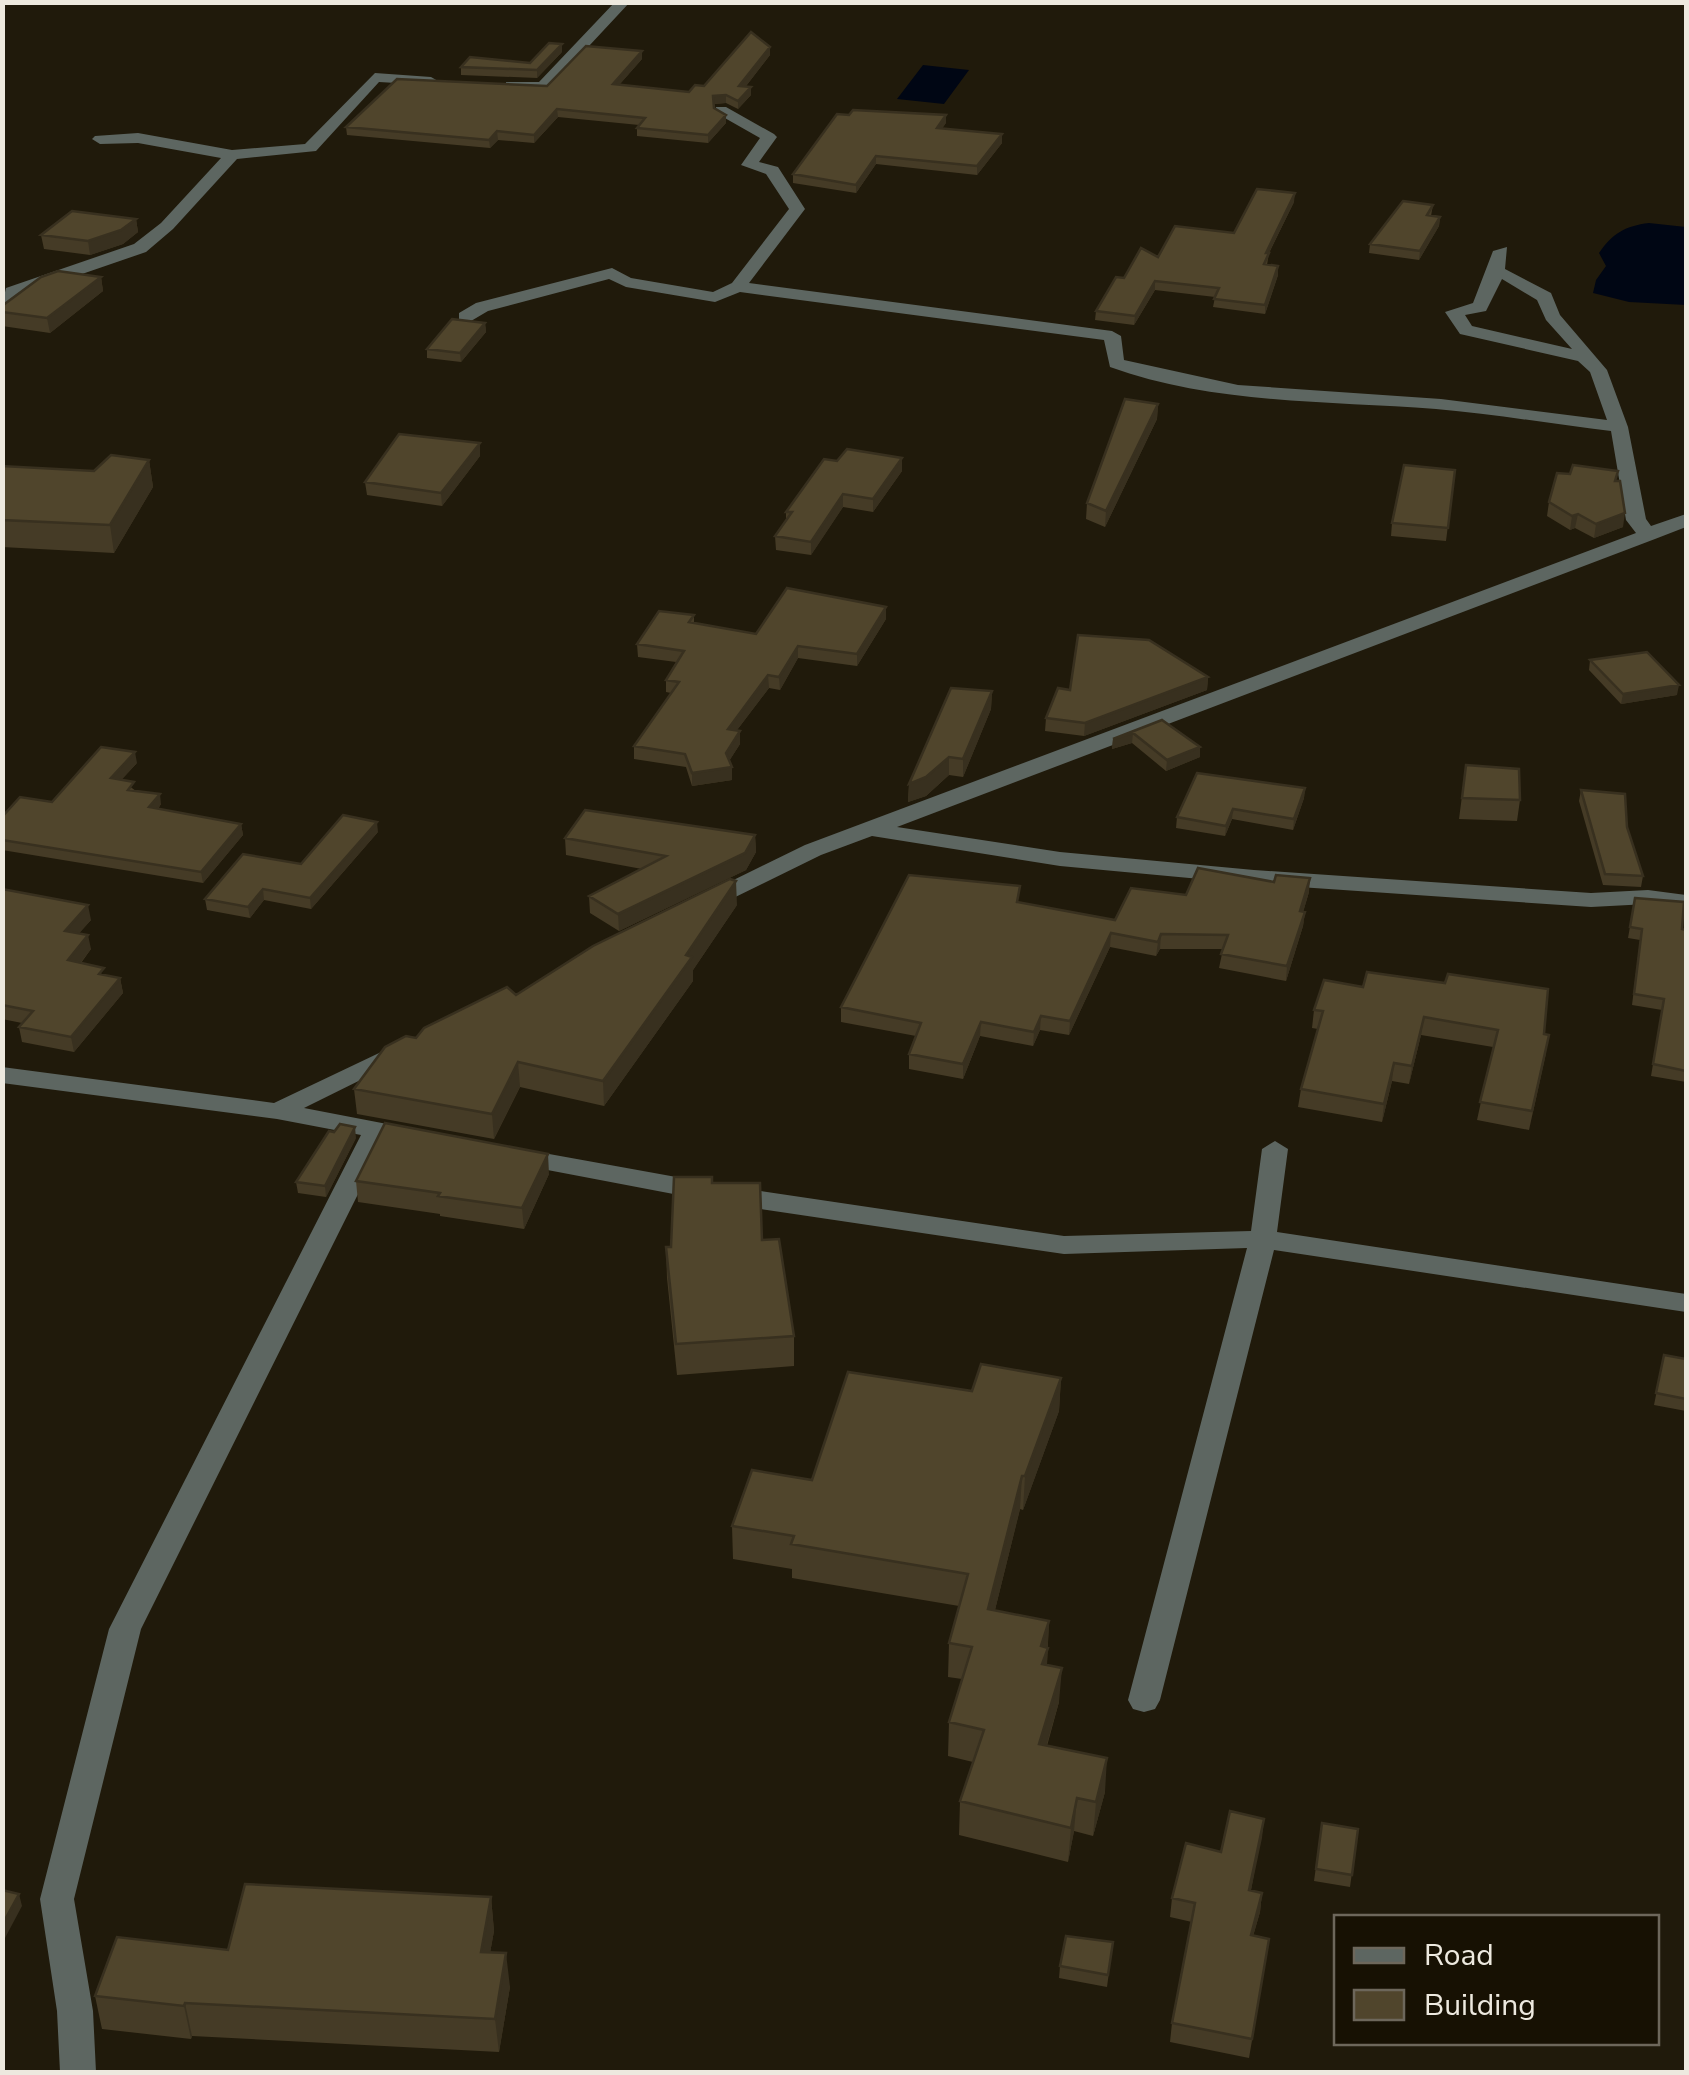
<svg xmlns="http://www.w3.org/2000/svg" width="1689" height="2075" font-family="'Nunito Sans',sans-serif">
<rect width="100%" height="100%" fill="#201a0b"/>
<path fill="#000614" d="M923,65L969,70L944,104L897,99Z
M1649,223L1686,227V305L1629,302L1593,293L1596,280L1606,266L1599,253C1613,233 1625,226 1649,223Z"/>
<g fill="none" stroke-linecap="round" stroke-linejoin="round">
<path fill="#5d6661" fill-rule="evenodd" d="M615,2H630L548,90L506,88V82H539Z
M375,73L431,77L438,81L431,85L379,82L316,151L237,159L173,229L146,252L18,296L2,305L6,288L134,244L161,223L221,158L138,143L100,144L92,139L95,136L138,133L232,150L305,144Z
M716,107H726L774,134L777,137L759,162L778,167L805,209L749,283L1112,331L1121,336L1124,360L1238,385L1441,399L1607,420L1590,372L1578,361L1460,334L1445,312L1473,303L1493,251L1507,247L1505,269L1551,293L1560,315L1607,370L1628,427L1646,519L1651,526L1686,514V527L1655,539L897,827L1060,852L1254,870L1591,893L1648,890L1686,895V909L1648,904L1591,907L1254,884L1060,866L872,836L821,855L717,906H701L697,901L701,896L805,845L1636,533L1626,520L1611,431C1552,424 1494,414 1436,409C1328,401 1212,404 1110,367L1104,340L740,292L715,302L626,287L609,279L488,311L471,321H459V313L476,303L612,268L631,278L713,292L732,283L789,209L766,174L741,165L760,138L716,113ZM1502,279L1537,300L1546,320L1572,349L1472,326L1465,315L1486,311Z
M398,1044L407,1047L411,1052L407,1057L304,1108L413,1129L426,1137L413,1145L385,1140L141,1629L74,1899L93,2011L96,2072H60L57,2011L40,1899L109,1629L361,1135L277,1119L2,1083V1067L274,1103Z
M1275,1141L1288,1149L1277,1232L1686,1294V1312L1274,1250L1160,1700L1155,1709L1144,1712L1133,1709L1128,1700L1247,1248L1064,1254L726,1204L516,1164L503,1156L516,1148L726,1186L1064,1236L1251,1231L1262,1149Z"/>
</g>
<path fill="#453b26" d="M1252,2H1331L1330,4Z
M770,47V55L746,86L751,95L738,109L726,103L714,104V108L726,123L708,143L637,136V128L639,125L558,117L534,143L498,140L490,148L347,135L346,127L547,86L642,59L619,85L689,92L704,86Z
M562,52L537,78L461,75V67L530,63Z
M946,123L942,128L1002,143L977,175L876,164L856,193L793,183V174Z
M1294,202L1269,253L1267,265L1278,266V275L1265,314L1213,307L1215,297L1155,290L1134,325L1095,320L1096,311L1124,278L1158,257L1234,233Z
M1433,205L1431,216L1440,217L1439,226L1419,260L1369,253L1370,244Z
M136,219L138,232L123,244L90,255L44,249L41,235Z
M101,277L103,291L50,333L2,326V306Z
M485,323L486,332L461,362L427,358V349Z
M1158,404L1157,419L1105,527L1086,519L1087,503Z
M480,456L442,506L367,495L365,482Z
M902,458V471L873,512L843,507L811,555L776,550L775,536L786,521V512L837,461Z
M149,460L153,487L114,553L2,547V466L94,471Z
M1455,470L1446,541L1391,536L1392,523Z
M1616,481L1623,527L1594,538L1575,528L1570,530L1547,516L1549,502Z
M694,615V623L756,634L886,619L857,666L798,658L780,690L769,688L737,730L740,731V744L729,761L732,767V780L692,786L686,767L634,759V746L671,693L666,692V680L676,662L638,657L637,644Z
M1590,660L1677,695L1621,704L1589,670Z
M1208,677L1207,690L1084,736L1045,731L1046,718L1070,690Z
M992,691L991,709L963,777L949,775L926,796L908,802L909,784Z
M1162,720L1200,757L1166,771L1132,743L1112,749L1113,739Z
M137,763L121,780L136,791L161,804L158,809L241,824L243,835L203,883L2,850V817L52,802Z
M1466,765L1520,800L1517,821L1459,819Z
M1305,788L1304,798L1293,830L1232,819L1225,836L1176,828L1177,817Z
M1581,790L1643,876L1641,887L1603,885L1579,801Z
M378,832L311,909L264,900L250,918L207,910L205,899L301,864Z
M755,835L756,852L746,870L619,931L590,913L589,896L642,869L566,855L565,838Z
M2,889L91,920L79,933L91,949L81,963L106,976L120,978L123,993L74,1052L22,1042L19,1027L22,1023L2,1019Z
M1309,892L1303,912H1305L1303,926L1286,981L1219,968L1223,949H1160L1156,956L1110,947L1069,1035L1040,1030L1033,1046L980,1036L963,1079L909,1069V1054L916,1036L841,1022V1007L1019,902L1115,920L1186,895Z
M1635,898L1682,929L1686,930V1082L1651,1076L1662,1010L1632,1005L1640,940L1628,938Z
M737,905L693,970V981L604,1106L520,1087L494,1139L357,1114L354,1089L516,995Z
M1324,980L1544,1034L1546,1053L1529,1130L1477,1120L1493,1047L1421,1035L1409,1084L1392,1081L1382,1122L1298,1107L1301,1089L1318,1029L1312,1028L1314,1010Z
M356,1138L326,1197L298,1193L296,1182Z
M549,1174L524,1229L440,1216V1214L358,1202L356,1181Z
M712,1183L762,1240L794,1336V1366L677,1375L667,1278L666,1247H671Z
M1664,1355L1686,1359V1411L1654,1405Z
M1061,1378L1059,1411L1023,1510L1020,1509L995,1610L1049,1621L1047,1665L1059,1702L1047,1746L1105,1792L1093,1836L1074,1831L1068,1862L959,1835L960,1801L973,1762L948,1756L949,1722L962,1679L948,1677L949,1643L959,1606L792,1578V1569L733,1559L732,1526L972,1391Z
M1264,1819L1251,1890L1262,1893L1260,1912L1253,1936L1266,1958L1249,2058L1170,2042L1172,2023L1192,1922L1170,1917L1172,1898L1221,1852Z
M1322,1823L1358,1829L1350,1887L1314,1881Z
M491,1897L494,1931L490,1953L510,1987L499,2052L192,2036L191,2039L102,2029L95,1996L228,1950Z
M1113,1942L1107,1987L1059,1978L1060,1966Z"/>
<path fill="#38301f" d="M562,44V52L537,78V70Z
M770,47V55L740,94L739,86Z
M642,51V59L613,92V84Z
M751,87V95L738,109V101Z
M726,95V103L713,104V96Z
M557,109L558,117L534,143V135Z
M726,115V123L708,143V135Z
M946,115V123L937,136V128Z
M497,131L498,140L490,148L489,140Z
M1002,134V143L977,175V166Z
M876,156V164L856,193V185Z
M1295,193L1294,202L1265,261L1266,253Z
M1440,217L1439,226L1419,260L1420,251Z
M136,219L138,232L123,244L90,255L88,241Z
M1278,266V275L1265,314V305Z
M101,277L103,291L50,333L47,318Z
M1155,281V290L1134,325L1135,316Z
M485,323L486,332L461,362L460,353Z
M1158,404L1157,419L1105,527L1106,511Z
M480,443V456L442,506L441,493Z
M902,458V471L873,512V499Z
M149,460L153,487L114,553L110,525Z
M843,494V507L811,555V542Z
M1625,513L1623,527L1594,538L1596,524Z
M1578,514L1575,528L1570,530L1572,516Z
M886,607V619L857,666V654Z
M798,646V658L780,690L779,677Z
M768,675L769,688L728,742V729Z
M1208,677L1207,690L1084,736L1085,723Z
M1679,685L1677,695L1621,704L1623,694Z
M992,691L991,709L963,777V759Z
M740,731V744L726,766V753Z
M1133,733L1132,743L1112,749L1113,739Z
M1200,747V757L1166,771L1167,760Z
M135,752L137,763L113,789L111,778Z
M949,757V775L926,796L908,802L909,784Z
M732,767V780L692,786V773Z
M1305,788L1304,798L1293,830L1294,819Z
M160,794L161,804L151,818L149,807Z
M1233,809L1232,819L1225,836L1226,826Z
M377,822L378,832L311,909L310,898Z
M241,824L243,835L203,883L201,872Z
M755,835L756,852L746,870L619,931L618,914Z
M1310,878L1309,892L1299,926L1300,911Z
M736,881L737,905L693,970V981L604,1106L603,1081Z
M263,889L264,900L250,918L248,907Z
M88,905L91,920L68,946L65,931Z
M1305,912L1303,926L1286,981L1287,966Z
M1111,933L1110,947L1069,1035L1070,1021Z
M1161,934L1160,949L1156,956L1158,942Z
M88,935L91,949L71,975L68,960Z
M120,978L123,993L74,1052L71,1037Z
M1041,1016L1040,1030L1033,1046L1034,1032Z
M1424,1017L1421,1035L1409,1084L1412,1066Z
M981,1022L980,1036L963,1079V1064Z
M518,1062L520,1087L494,1139L492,1114Z
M1394,1063L1392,1081L1382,1122L1384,1104Z
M355,1127L356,1138L326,1197L325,1186Z
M548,1154L549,1174L524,1229L522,1208Z
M1061,1378L1059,1411L1023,1510L1025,1476Z
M1022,1476L1020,1509L987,1642L988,1609Z
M1049,1621L1046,1682L1040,1698L1041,1646Z
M1062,1668L1059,1702L1037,1778L1039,1744Z
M1107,1758L1105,1792L1093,1836L1096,1802Z
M1077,1798L1074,1831L1068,1862L1071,1828Z
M1264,1819L1262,1838L1247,1909L1249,1890Z
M1262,1893L1260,1912L1248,1954L1251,1935Z
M19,1894L22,1906L5,1938L2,1925Z
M491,1897L494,1931L484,1986L481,1952Z
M506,1953L510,1987L499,2052L495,2019Z
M185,2003L192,2036L191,2039L184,2006Z"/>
<path fill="#50452c" stroke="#38301f" stroke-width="2.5" d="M751,32L770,47L739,86L751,87L738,101L726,95L713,96L714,108L726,115L708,135L637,128L645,118L557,109L534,135L497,131L489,140L346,127L397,79L547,86L586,46L642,51L613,84L689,92L695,85L704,86Z
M549,43L562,44L537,70L461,67L470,57L530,63Z
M853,110L946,115L937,128L1002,134L977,166L876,156L856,185L793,174L837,114L849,115Z
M1257,189L1295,193L1266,253H1269L1264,264L1278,266L1265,305L1214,299L1219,288L1155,281L1135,316L1096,311L1116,277L1124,278L1141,248L1158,257L1175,226L1234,233Z
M1403,201L1433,205L1427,215L1440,217L1420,251L1370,244Z
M72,211L136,219L121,230L88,241L41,235Z
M58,271L101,277L47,318L2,312V306L41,277Z
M452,319L485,323L460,353L427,349Z
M1125,399L1158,404L1106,511L1087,503Z
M399,434L480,443L441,493L365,482Z
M847,449L902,458L873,499L843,494L811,542L775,536L792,512H786L824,459L837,461Z
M111,455L149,460L110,525L2,520V466L94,471Z
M1404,465L1455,470L1448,528L1392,523Z
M1573,465L1618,471L1615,481H1620L1625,513L1596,524L1578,514L1572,516L1549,502L1557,473L1570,474Z
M787,588L886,607L857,654L798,646L779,677L768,675L728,729L740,731L726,753L732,767L692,773L685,754L634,746L679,682L666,680L684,651L637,644L659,611L694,615L689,622L756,634Z
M1078,635L1149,640L1208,677L1085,723L1046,718L1058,688L1070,690Z
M1647,652L1679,685L1623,694L1590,660Z
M951,688L992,691L963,759L949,757L926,777L909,784Z
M1162,720L1200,747L1167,760L1133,733L1113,739Z
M101,747L135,752L111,778L134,782L128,790L160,794L149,807L241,824L201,872L2,840V817L20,797L52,802Z
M1466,765L1519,769L1520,800L1462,798Z
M1197,773L1305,788L1294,819L1233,809L1226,826L1177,817Z
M1581,790L1625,794L1627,827L1643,876L1605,874Z
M585,810L755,835L745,853L618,914L589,896L666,856L565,838Z
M343,815L377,822L310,898L263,889L248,907L205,899L243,854L301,864Z
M1198,868L1274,882L1276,875L1310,878L1300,911L1305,912L1287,966L1221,954L1228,935L1161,934L1158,942L1111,933L1070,1021L1041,1016L1034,1032L981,1022L963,1064L909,1054L921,1023L841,1007L909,875L1020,886L1017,902L1115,920L1131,888L1186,895Z
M730,879L736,881L686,955L692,957L603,1081L518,1062L492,1114L354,1089L385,1047L406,1036L416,1038L424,1028L507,987L516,995L593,946Z
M2,889L88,905L65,931L88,935L68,960L104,968L99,974L120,978L71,1037L19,1027L33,1011L2,1005Z
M1635,898L1684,902L1682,929L1686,930V1071L1653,1064L1664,999L1634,994L1642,929L1630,927Z
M1367,972L1445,983L1448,974L1548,989L1544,1034L1549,1035L1532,1111L1480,1102L1498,1030L1424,1017L1412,1066L1394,1063L1384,1104L1301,1089L1323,1011L1314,1010L1324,980L1363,987Z
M385,1123L548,1154L522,1208L438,1196L440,1193L356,1181Z
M340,1124L355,1127L325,1186L296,1182L329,1131L334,1132Z
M674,1177H712V1183H760L762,1240L779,1239L794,1336L676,1344L666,1247H671Z
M1664,1355L1686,1359V1399L1656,1393Z
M981,1364L1061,1378L1025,1476H1022L988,1609L1049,1621L1041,1646L1048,1648L1042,1664L1062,1668L1039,1744L1107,1758L1096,1802L1077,1798L1071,1828L960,1801L984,1730L949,1722L972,1647L949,1643L968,1574L791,1544L794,1536L732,1526L752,1470L812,1480L848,1372L972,1391Z
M1230,1811L1264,1819L1249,1890L1262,1893L1251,1935L1269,1939L1252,2039L1172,2023L1195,1903L1172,1898L1186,1843L1221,1852Z
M1322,1823L1358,1829L1352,1875L1316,1869Z
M245,1884L491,1897L481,1952L506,1953L495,2019L185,2003L184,2006L95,1996L117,1937L228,1950Z
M2,1890L19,1894L2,1925Z
M1066,1936L1113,1942L1108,1975L1060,1966Z"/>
<rect width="1689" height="2075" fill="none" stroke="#ede9df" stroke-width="10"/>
<rect x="1334" y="1915" width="325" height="130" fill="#171103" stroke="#6d675b" stroke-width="2.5"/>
<rect x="1354" y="1948" width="50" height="15" fill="#5d6661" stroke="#6d675b" stroke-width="2.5"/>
<text x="1424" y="1965" font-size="30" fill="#ede9df">Road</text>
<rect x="1354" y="1990" width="50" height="30" fill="#50452c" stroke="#6d675b" stroke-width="2.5"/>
<text x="1424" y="2015" font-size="30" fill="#ede9df">Building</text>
</svg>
